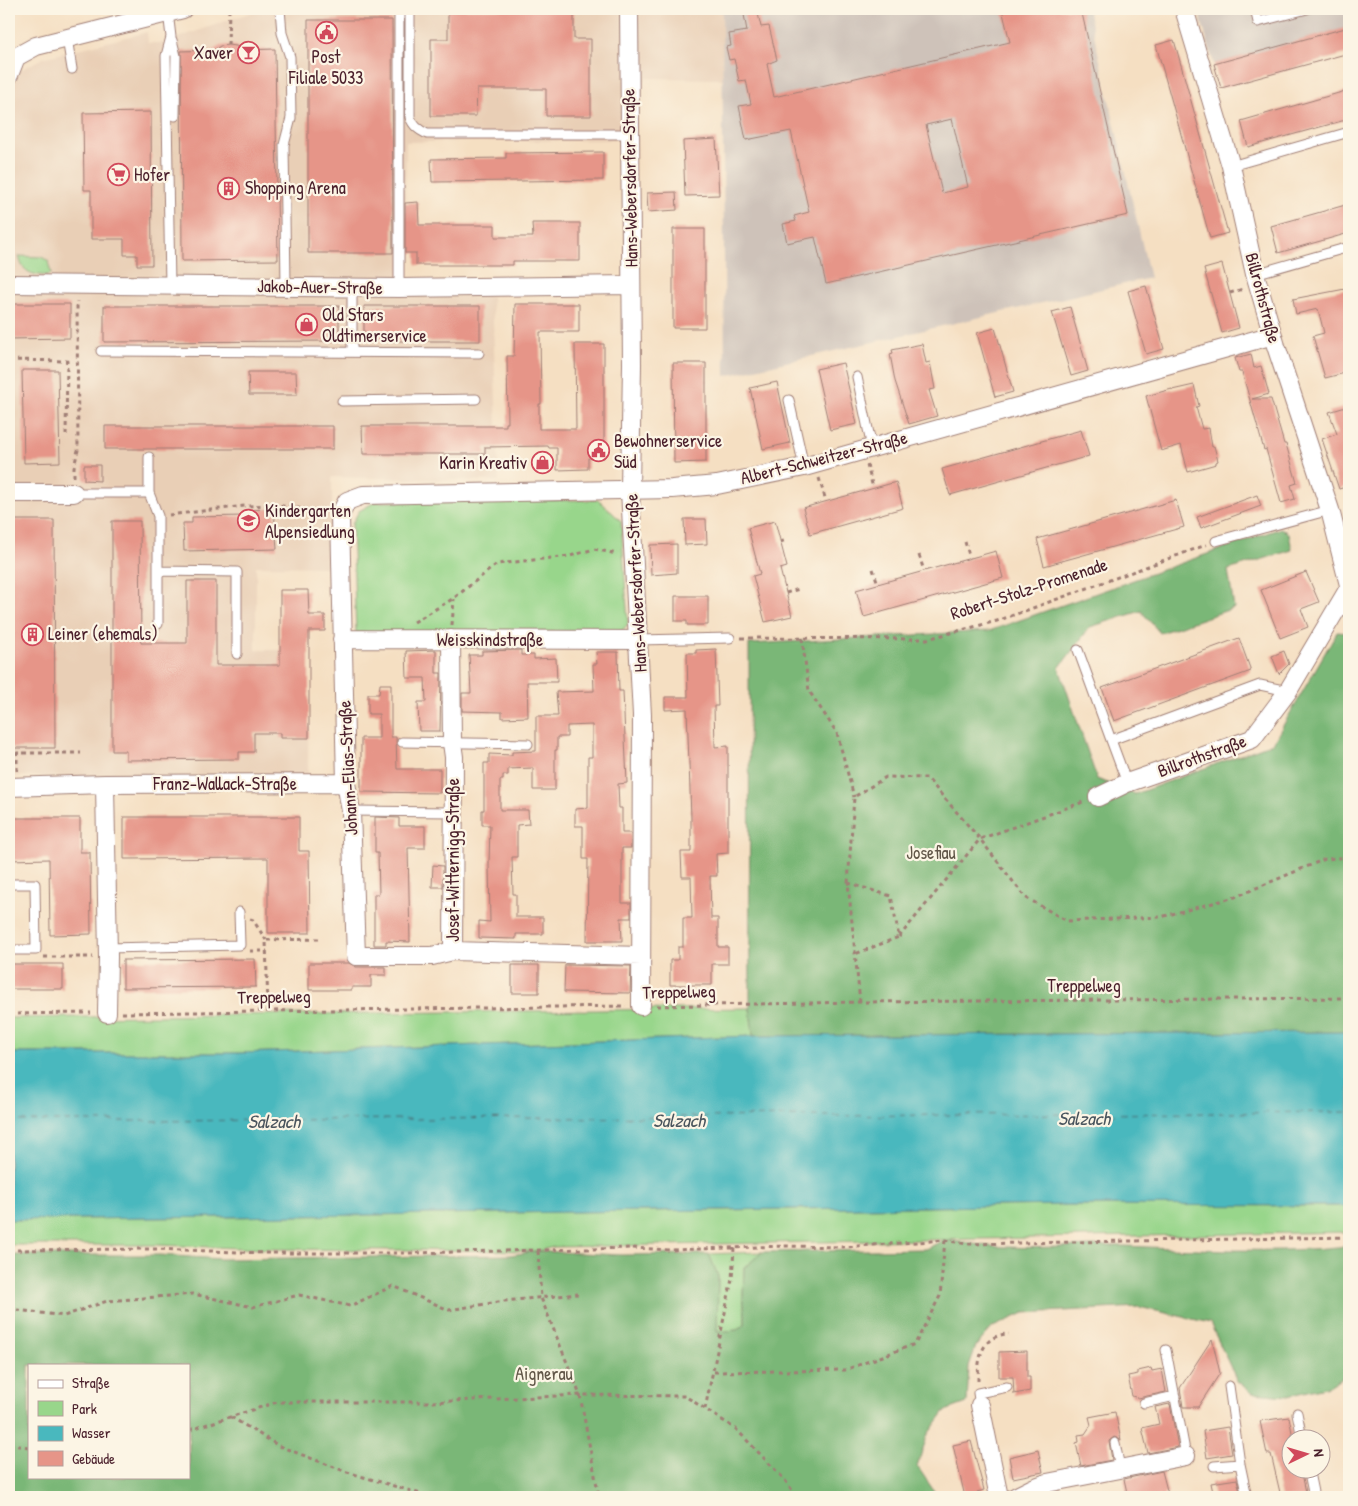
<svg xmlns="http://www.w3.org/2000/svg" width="1358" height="1506" font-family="'Patrick Hand',sans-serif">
<rect width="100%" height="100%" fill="#fcf5e5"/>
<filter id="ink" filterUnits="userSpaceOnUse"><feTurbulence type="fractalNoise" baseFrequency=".02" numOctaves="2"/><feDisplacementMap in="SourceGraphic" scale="10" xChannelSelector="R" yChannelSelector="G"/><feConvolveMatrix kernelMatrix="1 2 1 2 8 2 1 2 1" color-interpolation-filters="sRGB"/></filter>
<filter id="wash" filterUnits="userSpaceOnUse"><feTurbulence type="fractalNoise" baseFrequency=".0096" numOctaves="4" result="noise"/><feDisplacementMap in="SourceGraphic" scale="20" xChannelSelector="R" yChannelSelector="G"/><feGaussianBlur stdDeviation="1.12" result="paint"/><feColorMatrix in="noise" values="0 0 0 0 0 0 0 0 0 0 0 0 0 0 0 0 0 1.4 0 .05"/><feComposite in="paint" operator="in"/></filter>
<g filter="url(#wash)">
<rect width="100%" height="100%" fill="#f5dfc2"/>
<path fill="#e9cfb6" d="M261,9H722L723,79L646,78L614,140L406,142L404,296H492L499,481L332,477V567L256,566V650H309L308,780L9,776V76L43,58L147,32L148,43H163Z"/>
<path fill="#cec2b9" d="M722,9H1088L1150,278L725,376Z
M1198,9H1349V53L1221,88Z"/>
<path fill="#98d68b" stroke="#717a5b" d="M19,256L42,257L48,261L51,274C44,277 29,275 24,268C21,265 20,260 19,256Z
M599,500L621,521L628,624L621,632L356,633L352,524L359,511L375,502Z
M750,1008L753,1036L240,1053H9V1018Z
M1068,1205L1349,1206V1232L554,1247L538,1251L265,1249L157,1245H9V1220Z
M762,1252L744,1268L743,1296L745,1314V1324L737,1330L717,1332L718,1277L709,1254Z"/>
<path fill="#7ab777" stroke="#626b51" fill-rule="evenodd" d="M1281,528L1289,534L1292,550L1228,570L1234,608L1160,633L1141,611L1090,627L1059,668L1097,779L1135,794L1273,743L1337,632L1349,633V1032L753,1036L750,1008L749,644L989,631Z
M945,1240C965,1242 986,1247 1006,1247C1045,1249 1085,1245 1124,1246C1199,1249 1274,1254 1349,1246V1373L1329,1386L1288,1396L1252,1393L1237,1381L1210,1323L1139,1307L1024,1313L993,1327L976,1346L969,1366L967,1403L945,1411L928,1434L917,1466L934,1491L933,1497H9V1255H160L221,1259L510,1255L538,1251L621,1255L709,1254L718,1276L717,1332L737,1330L745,1324V1314L743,1296L744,1268L762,1252L925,1249ZM29,1365H189V1477H29Z"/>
<path fill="#49b8be" stroke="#4a6c74" d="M1349,1032V1206L1068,1205L9,1220V1053H240L753,1036Z"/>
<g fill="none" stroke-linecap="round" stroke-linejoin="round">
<path stroke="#4a555e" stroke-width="1" stroke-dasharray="6 5" stroke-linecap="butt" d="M9,1121H149L1349,1112"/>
</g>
<g id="blocks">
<path fill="#e69588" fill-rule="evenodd" d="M448,9H574V39H591V116H546V89H477L476,116H431V39H448Z
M743,9H757L761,27L769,26L777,60L767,64L774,97L1010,42L1002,9H1081L1128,215L826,284L815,237L787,243L783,224L796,221L794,216L809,212L791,131L746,140L739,106L751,104L746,80L739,81L734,59L729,60L726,47L731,46L729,34L747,31ZM952,119L968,187L942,193L926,125Z
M308,20H392L393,253H308Z
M1349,27V53L1221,88L1214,64Z
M1174,40L1228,233L1210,238L1156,45Z
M228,45L236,46L243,50L275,49L278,260L182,261L181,51L214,50L220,46Z
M1349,90V119L1248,147L1241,121Z
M151,112L152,265H137V255H124V239H91V190H84L83,113Z
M716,139L719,195L685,196L683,141Z
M603,152V180L432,182L431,159L506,158V153Z
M676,192L677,210L648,212L647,193Z
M418,202L419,225H495V237H533L532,223H580V261H513V265H416V253H405V203Z
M1349,204V233L1278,253L1271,226Z
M673,229H705V328H673Z
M1222,264L1239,328L1222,333L1204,269Z
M1146,286L1164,349L1146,354L1128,291Z
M1345,289L1349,307V372L1325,378L1313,336L1324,333L1318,309L1296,314L1293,299Z
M9,304H70V338L9,339Z
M515,304H579V332H540L541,404H539V429H576L575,344H604V458H588V469L557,470V448H549L548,446L485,447V454H363L362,426H506V423H508L507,356H514Z
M104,306H339V341L104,342Z
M364,306H480V341H364Z
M1070,307L1088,371L1071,376L1052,312Z
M995,328L1013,392L995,397L977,333Z
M922,344L926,363L930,362L935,389L929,390L937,416L909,424L895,381L890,354L893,353L892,350Z
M1251,354L1254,368L1261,366L1269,394L1252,399H1271L1284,444H1286L1297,483L1291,485L1295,499L1281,503L1266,449L1264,450L1242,372H1239L1235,358Z
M673,363H706V462L674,463Z
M843,363L857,424L830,430L816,369Z
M22,370H58L60,462L24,463Z
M248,372H296L297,395H249Z
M777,382L790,443L763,449L750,388Z
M1194,385L1199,406L1196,407L1202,429L1209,428L1212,447L1214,446L1218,461L1216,462V464L1188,472L1181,445L1161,451L1146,396L1172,389V390Z
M1349,406V486L1339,489L1322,439L1337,434L1329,412Z
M105,426H333V449H105Z
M1081,430L1089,456L950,495L942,469Z
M84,465H100V481L84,480Z
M896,482L903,508L810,534L803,508Z
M1257,495L1261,506L1201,528L1197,517Z
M1176,500L1184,527L1044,566L1037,539Z
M274,509L277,549L184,551L183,523H192V517L245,516V510Z
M684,519H706L707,544L685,545Z
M9,520H54L55,748H9Z
M112,521H140L141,643H187V581H216V665H280V590H308L309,615H325V631H309V738H280V733H254V752H239V759L126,760V751H112Z
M775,521L787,567L780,569L792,616L765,622L753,576L760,574L748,528Z
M677,544V573L651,575L650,545Z
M996,551L1003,578L864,617L856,590Z
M1306,572L1319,602L1301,609L1308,627L1280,638L1261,590Z
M675,596H708V625H687V621H675Z
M1239,638L1251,671L1114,721L1102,688Z
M716,649L718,706H714L715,747L728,746V853L716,854L717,876H710L711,918H718V947H728V964H712V985H670V960H678V947H683V918H692L691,877H682L681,852H691V817L687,709L665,710V697H688L687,653H696V650Z
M436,650V673H441L440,731H419L418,702H426L425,678H407L406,651Z
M521,650V655H534V659L556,658L557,682H527L528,717L502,718V712L462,711V693H471L469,655H482V651Z
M1284,651L1289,664L1279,674L1272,656Z
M596,652H618L619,691H623L627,783L618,784L619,808H622V833H631V848H622V903H631V918H621L622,941H587L588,859H583V826H575V809L588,808V757H592V725L567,726V737H557V750H555V790H533V768L508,769V775H503V780H500V810H528L529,824L517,825V857H512L513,894H516V917H543V934H516V939L479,938V921L490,922L489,864L490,825H482V810H484V763H489V754L512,755V752L536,751V716H558L556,692L594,691L593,664H597Z
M380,684H391V737H396L397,769H440V793L361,792V738H379V714H368V694H379Z
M124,817H299V851H309L310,933H268V858L124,859Z
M375,817L399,818V826H425V848H408L410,942L386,941V945H374V894H379L378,853H375Z
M9,818H80V852H90L91,934L50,935L49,859L9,860Z
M433,865L443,866V887H432Z
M255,959L256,987L123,988V960Z
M309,963H349L356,967H386V975H371V987H352V990H309Z
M9,964H63V989H9Z
M512,965H539V993H512Z
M565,965L631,966L630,993L564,992Z
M1212,1339L1220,1373L1198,1407H1183L1180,1388Z
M1027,1351V1377H1030V1391L1014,1394L1013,1377H999V1352Z
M1151,1368L1152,1371L1162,1369L1166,1392L1138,1398L1132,1396L1128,1376L1138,1374V1371Z
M1170,1404L1178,1447L1148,1453L1142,1428L1159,1424L1155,1407Z
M1115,1412L1121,1440L1114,1437L1109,1441L1112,1460L1081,1466L1076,1443L1079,1442L1078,1435L1085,1434L1091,1425L1089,1417Z
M1289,1417L1293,1438H1290V1471L1301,1469L1307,1497H1281L1271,1454H1267L1260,1421Z
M1228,1427L1232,1454L1207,1458L1203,1431Z
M971,1441L984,1490L977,1492L978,1497H965L953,1445Z
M1038,1450L1043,1472L1013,1478L1009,1457Z
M1162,1471L1168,1494H1165V1497H1128L1124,1479Z
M1237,1479L1241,1497H1214L1211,1483Z"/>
</g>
</g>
<g filter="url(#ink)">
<use href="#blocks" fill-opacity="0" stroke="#a07f76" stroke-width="1"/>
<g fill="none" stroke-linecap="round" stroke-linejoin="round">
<defs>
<path id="lane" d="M280,9L282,33L290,57L291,118L284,145L286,286
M410,9V117C413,126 419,130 427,134H629
M1255,9L1258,22L1307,9
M168,12L171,37L166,56L170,286
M67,38L72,69
M172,40L176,56L175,116
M1231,166L1349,132
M1255,274L1349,247
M399,288V9
M101,351L479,353
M352,352V288
M857,377L872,448
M789,400L804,467
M342,401L476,399
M74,493H149L158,516V571L237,572V654
M149,493V457
M1216,541L1330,510
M158,571V624
M638,640L730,638
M1078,650L1111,740
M402,742L528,744
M1127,783L1111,740L1260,685L1288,691
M351,811L453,812
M9,884H35L36,950H9
M108,948L240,945L239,912
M1166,1350L1186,1456
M1229,1386L1240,1464L1247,1497
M1144,1403L1175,1396
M980,1405L978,1393L1007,1387
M1297,1413L1302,1438
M1115,1443L1120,1468
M1214,1466L1240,1464
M1308,1468L1314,1497"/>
<path id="street" d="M629,9L632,364L630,490L642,715L641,1006
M1184,9L1231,166L1255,274L1276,346L1330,510L1349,585
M9,75L16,57L36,46L183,9
M9,284L399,288L631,285
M9,493H74
M342,639L638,640
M451,639L452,743L454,757L453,951
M105,784L108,957L107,1013
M9,787L105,784L346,783
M1098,797L1127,783L1252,739L1288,691L1349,588
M641,956L453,951L432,956H356L351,811L346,783L340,515L347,501L363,495L672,489L717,485L804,467L1273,335
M980,1405L999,1497
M1015,1497L1033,1488L1047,1483L1186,1456"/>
</defs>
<use href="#lane" stroke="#a07f76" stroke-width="11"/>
<use href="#street" stroke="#a07f76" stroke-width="20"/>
<path stroke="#a07f76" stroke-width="3" stroke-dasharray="4 4" stroke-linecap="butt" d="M228,45L229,9
M1230,293L1243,289
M9,360L67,361L66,437
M867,465L873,488
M74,477V467L78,450L77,301
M819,478L826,501
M169,515L245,506L276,505L324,512
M780,542L787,540
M965,542L970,558
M919,555L924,571
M873,569L878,584
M786,593L799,589
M414,622L454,598L497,564L570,556L594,549L617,554
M452,625L454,599
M741,638L927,639L997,621L1206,545
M802,638L809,691L837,733L854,797
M17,771V753H81
M848,883L891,896L899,937L855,954
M250,919L253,920L266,940
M899,937L980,839L1083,802
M250,951H267
M44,957H93
M860,1002L848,883L854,797L886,777L927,778L980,839L1025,897L1067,921L1161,917L1235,897L1325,859L1349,857
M657,1006L860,1002L1349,998
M268,1011L266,940L320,939
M122,1013L626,1006
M9,1014L91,1013
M9,1250L155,1249L266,1253H411L633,1248L671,1250L785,1246L844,1247L945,1240L966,1244L1349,1237
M538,1251L541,1298L580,1395L599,1497
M9,1309L64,1316L107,1301L193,1294L253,1307L299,1295L350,1306L393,1286L449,1310L504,1301L578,1294
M714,1372L845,1370L915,1344L940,1296L945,1240
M978,1381C978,1358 981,1335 1009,1334
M705,1409L732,1279L734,1248
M231,1417L279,1446L347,1472L431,1497
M189,1430L277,1402H431L580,1395L685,1396L736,1429L784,1479L797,1497
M9,1445L29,1447"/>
<use href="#lane" stroke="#fff" stroke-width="9"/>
<use href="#street" stroke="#fff" stroke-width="18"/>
</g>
</g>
<defs>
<symbol id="civic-ring" viewBox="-11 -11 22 22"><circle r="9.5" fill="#fcf5e5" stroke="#d1495b" stroke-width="1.5"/><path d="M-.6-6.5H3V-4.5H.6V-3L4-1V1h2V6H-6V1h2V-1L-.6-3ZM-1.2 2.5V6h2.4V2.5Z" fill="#d1495b"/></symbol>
<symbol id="bar-ring" viewBox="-11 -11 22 22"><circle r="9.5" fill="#fcf5e5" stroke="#d1495b" stroke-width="1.5"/><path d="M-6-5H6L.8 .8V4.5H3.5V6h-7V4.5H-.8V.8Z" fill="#d1495b"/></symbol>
<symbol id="supermarket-ring" viewBox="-11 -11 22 22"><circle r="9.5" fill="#fcf5e5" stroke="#d1495b" stroke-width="1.5"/><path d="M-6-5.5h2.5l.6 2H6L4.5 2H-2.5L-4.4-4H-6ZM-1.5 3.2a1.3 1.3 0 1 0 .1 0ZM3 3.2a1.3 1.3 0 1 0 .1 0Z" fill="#d1495b"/></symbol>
<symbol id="building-ring" viewBox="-11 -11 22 22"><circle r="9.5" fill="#fcf5e5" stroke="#d1495b" stroke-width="1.5"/><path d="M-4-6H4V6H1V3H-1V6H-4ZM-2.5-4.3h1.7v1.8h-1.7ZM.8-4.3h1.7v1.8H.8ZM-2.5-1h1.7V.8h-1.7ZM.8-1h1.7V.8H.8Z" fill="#d1495b"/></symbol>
<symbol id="shop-ring" viewBox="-11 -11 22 22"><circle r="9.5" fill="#fcf5e5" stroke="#d1495b" stroke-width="1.5"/><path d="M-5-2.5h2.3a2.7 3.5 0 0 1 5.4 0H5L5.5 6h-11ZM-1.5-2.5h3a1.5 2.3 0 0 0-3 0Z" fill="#d1495b"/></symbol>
<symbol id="school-ring" viewBox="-11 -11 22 22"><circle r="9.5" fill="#fcf5e5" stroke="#d1495b" stroke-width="1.5"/><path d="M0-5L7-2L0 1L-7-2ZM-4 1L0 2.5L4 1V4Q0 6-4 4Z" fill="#d1495b"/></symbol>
</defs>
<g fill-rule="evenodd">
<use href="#civic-ring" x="314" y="20" width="25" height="25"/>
<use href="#bar-ring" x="236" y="40" width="25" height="25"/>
<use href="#supermarket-ring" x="106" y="162" width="25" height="25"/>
<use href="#building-ring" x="216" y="176" width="25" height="25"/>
<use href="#shop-ring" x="294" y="312" width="25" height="25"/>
<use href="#civic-ring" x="586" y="438" width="25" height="25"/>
<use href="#shop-ring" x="530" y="450" width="25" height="25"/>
<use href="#school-ring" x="236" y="508" width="25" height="25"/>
<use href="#building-ring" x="20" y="622" width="25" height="25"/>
</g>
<g text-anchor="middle" stroke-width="4.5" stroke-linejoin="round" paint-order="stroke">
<g font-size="18" fill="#4a1f2b" stroke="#fcf5e5" text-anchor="start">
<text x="233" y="59" text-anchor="end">Xaver</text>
<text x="326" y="63" text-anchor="middle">Post<tspan x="326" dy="21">Filiale 5033</tspan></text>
<text x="134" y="181">Hofer</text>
<text x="245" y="194">Shopping Arena</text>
<text x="322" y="321">Old Stars<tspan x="322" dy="21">Oldtimerservice</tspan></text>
<text x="614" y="447">Bewohnerservice<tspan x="614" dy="21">Süd</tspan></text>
<text x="527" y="469" text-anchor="end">Karin Kreativ</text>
<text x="265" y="517">Kindergarten<tspan x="265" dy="21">Alpensiedlung</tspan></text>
<text x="48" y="640">Leiner (ehemals)</text>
</g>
<g font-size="18" fill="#4a1f2b" stroke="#fcf5e5">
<text transform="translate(630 178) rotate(-91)" y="6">Hans-Webersdorfer-Straße</text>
<text transform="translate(320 287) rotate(1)" y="6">Jakob-Auer-Straße</text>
<text transform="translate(1263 298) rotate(75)" y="6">Billrothstraße</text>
<text transform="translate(824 458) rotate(-14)" y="6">Albert-Schweitzer-Straße</text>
<text transform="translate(636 583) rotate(-93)" y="6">Hans-Webersdorfer-Straße</text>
<text transform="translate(1029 589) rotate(-18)" y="6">Robert-Stolz-Promenade</text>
<text x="490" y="646">Weisskindstraße</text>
<text transform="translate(1202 756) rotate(-20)" y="6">Billrothstraße</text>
<text transform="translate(348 768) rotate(-93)" y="6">Johann-Elias-Straße</text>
<text x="225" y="790">Franz-Wallack-Straße</text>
<text transform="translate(453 860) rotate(-90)" y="6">Josef-Witternigg-Straße</text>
<text x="1084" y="992">Treppelweg</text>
<text transform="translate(679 992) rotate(-1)" y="6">Treppelweg</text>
<text transform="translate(274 997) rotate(-1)" y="6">Treppelweg</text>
</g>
<g font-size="18" fill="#615648" stroke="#fcf5e5">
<text x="931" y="859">Josefiau</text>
<text x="544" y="1380">Aignerau</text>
</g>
<g font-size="19" font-style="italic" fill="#4a555e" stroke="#fcf5e5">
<text x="1084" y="1125">Salzach</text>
<text x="679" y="1127">Salzach</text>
<text x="274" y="1128">Salzach</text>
</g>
</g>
<rect width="1358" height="1506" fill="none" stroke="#fcf5e5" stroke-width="30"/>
<rect x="28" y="1364" width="162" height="115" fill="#fcf5e5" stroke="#b59f9b"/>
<rect x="38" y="1380" width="25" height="8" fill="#ffffff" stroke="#b59f9b"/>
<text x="72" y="1388" font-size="15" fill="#4a1f2b">Straße</text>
<rect x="38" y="1401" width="25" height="15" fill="#98d68b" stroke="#b59f9b"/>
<text x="72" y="1414" font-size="15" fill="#4a1f2b">Park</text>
<rect x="38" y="1426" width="25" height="15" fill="#49b8be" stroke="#b59f9b"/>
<text x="72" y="1438" font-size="15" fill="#4a1f2b">Wasser</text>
<rect x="38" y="1451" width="25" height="15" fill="#e69588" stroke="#b59f9b"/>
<text x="72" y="1464" font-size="15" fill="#4a1f2b">Gebäude</text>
<g transform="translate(1306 1454) rotate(85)"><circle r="24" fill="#fcf5e5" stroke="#b59f9b"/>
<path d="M0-4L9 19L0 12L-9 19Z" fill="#d1495b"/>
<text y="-8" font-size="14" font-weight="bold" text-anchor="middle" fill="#4a1f2b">N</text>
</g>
</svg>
